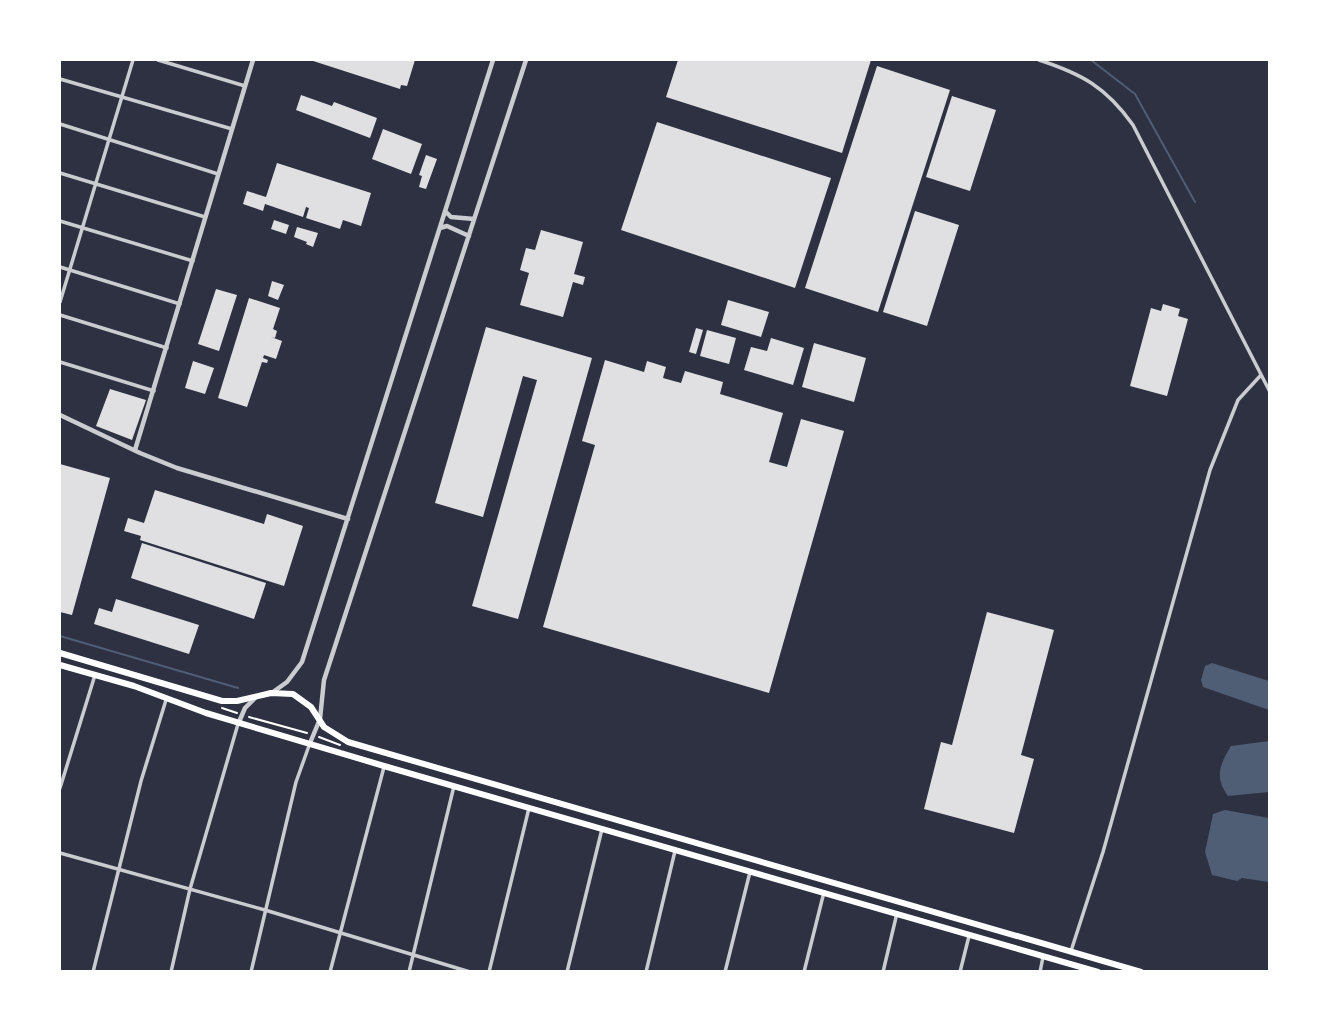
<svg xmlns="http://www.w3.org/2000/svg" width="1329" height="1031" font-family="Jost,sans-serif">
<rect width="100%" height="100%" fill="#2d3142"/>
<path fill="#4f5d75" d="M1212,663L1269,681V710L1203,687L1201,680L1205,666Z
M1269,741V792L1228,796C1214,777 1220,764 1231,746Z
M1225,810L1269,818V882L1242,878L1237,881L1212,875L1205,852L1213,814Z"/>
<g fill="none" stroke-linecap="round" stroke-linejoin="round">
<path stroke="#4f5d75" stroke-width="2" d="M1091,60L1135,94L1195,202
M60,636L238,688"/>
</g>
<path fill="#e0e0e3" d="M310,60H415L407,86L401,85L400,89Z
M678,60H871L842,153L666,97Z
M877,66L950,90L878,312L805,288Z
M301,95L332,106L334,102L377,118L370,138L296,110Z
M952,96L996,110L970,191L926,177Z
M657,122L831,178L795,288L621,230Z
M383,129L422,144L411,174L372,159Z
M426,155L437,159L426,189L419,187L422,176L419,175Z
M277,163L371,193L361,226L343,220L340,229L306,218L309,208L306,207L303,217L265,204L263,211L243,204L247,191L266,197Z
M915,211L959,225L927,326L883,312Z
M274,220L289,225L286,234L271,229Z
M297,227L318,233L313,247L306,244L307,242L294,237Z
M541,230L583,242L574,274L585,277L583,285L573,282L563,317L520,305L529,273L520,270L526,248L535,250Z
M272,281L284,285L278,300L268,296Z
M216,289L237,295L219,351L198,344Z
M249,298L280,308L273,329L277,331L275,338L271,337L282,341L276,359L264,355L263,358L268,360L267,363L262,362L247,407L218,398Z
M728,300L769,312L761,337L721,325Z
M1163,304L1180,309L1178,316L1188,319L1167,396L1130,386L1151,308L1161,311Z
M486,327L592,358L518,619L472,606L537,380L523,376L483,517L435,503Z
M696,328L703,330L696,354L689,352Z
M707,330L736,338L729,364L700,356Z
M771,338L804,348L793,385L744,370L751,347L767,351Z
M814,343L866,358L854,402L802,387Z
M605,360L644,372L647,361L666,367L663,378L681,383L685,371L723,382L720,394L783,413L769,462L787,467L801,419L844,431L769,693L543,627L595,445L582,441Z
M193,361L214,368L205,394L185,388Z
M110,389L146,400L132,440L96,426Z
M60,464L110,478L72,615L60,612Z
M155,490L264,524L267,514L303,526L284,586L140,540L141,536L124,531L128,518L144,523Z
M142,543L266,583L254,619L131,578Z
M116,599L199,625L189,654L94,624L99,608L112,612Z
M987,612L1054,630L1021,755L1034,759L1014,833L924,809L941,742L952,745Z"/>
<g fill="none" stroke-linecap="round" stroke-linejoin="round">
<path stroke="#fff" stroke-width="2" d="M222,708L237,713
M249,717L307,733
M319,737L340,745"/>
<path stroke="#caccd0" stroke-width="3.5" d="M158,60L245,86
M1039,60C1082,74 1106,87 1133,125L1270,392
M60,79L232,129
M60,124L218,174
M60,173L205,217
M60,221L193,261
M60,267L180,304
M60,302L133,60
M60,315L167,348
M60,362L154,391
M60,788L95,675
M60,853L265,910L470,972
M1071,951L1103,852L1210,470L1238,400L1261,375
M93,972L141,781L166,700
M171,972L190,889L238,724
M251,972L296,782L310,743
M330,972L384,767
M409,972L454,786
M489,972L529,808
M567,972L602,829
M646,972L675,851
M725,972L750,872
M804,972L824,892
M883,972L897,913
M960,972L969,936
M1040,972L1043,957"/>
<path stroke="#caccd0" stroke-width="4.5" d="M445,211L451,217L474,219
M440,228L447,226L469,236
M60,415L140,453L177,468L348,519
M135,450L253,60
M273,692L287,682L302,662L493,60
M239,722L245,708L255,698
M310,743L320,719L324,680L526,60"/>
<path stroke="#fff" stroke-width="6" d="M60,653L222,701H237L271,693L293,694L311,707L324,727L348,742L1141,972
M60,665L134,686L206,713L384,766L1098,972"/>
</g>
<rect width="1329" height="1031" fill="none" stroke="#ffffff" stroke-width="122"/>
</svg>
